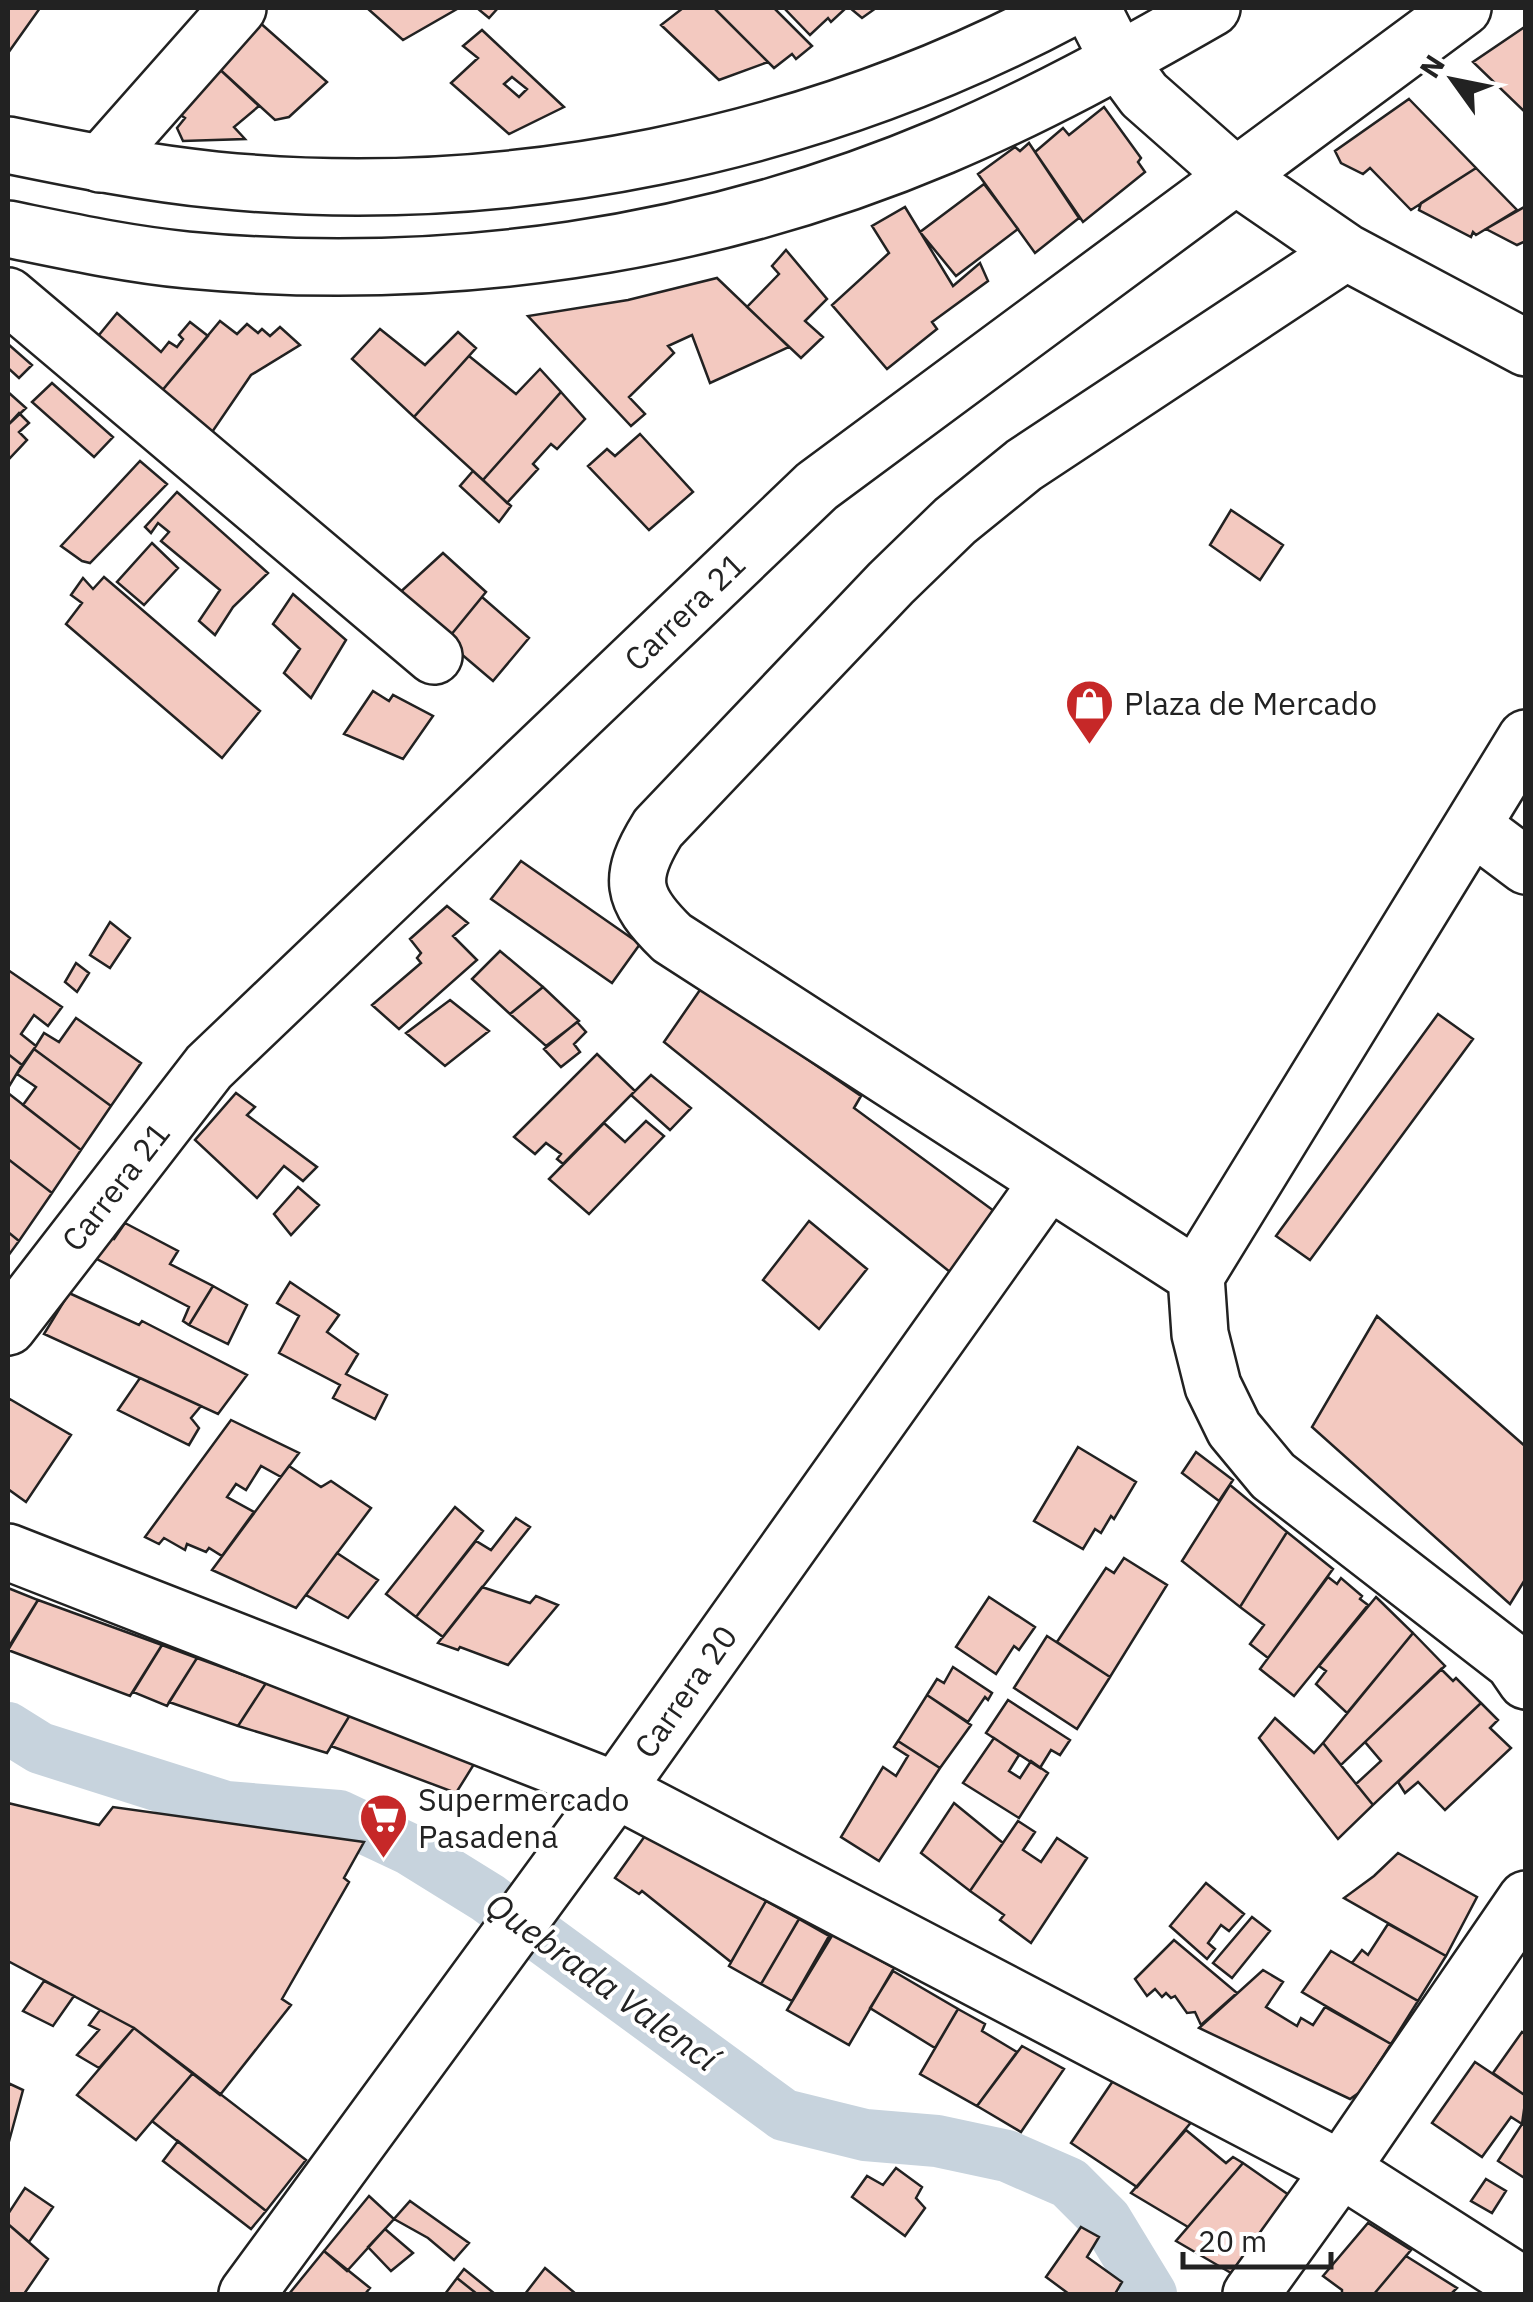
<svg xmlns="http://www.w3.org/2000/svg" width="1533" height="2302" font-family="'IBM Plex Sans',sans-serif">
<rect width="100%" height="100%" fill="#fff"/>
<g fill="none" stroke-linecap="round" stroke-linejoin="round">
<path stroke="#c7d3dd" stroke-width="52" d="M8,1728L40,1748L226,1807L339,1816L409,1849L488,1898L784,2115L865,2135L937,2141L1007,2156L1069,2183L1106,2220L1151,2294"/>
</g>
<path fill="#f3c9c0" stroke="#222" stroke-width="2.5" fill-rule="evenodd" d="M8,8H40L8,53Z
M367,8H456L457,9L403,40Z
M477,8H498L489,18Z
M683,8H714L768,62L719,80L661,25Z
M714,8H774L812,46L796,59L792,54L774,68Z
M784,8H846L831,22L828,18L810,35Z
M850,8H876L862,18Z
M258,21L327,82L289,117L275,120L214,64Z
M1526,26V113L1473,62Z
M482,30L564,107L509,134L451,83L478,58L463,46ZM512,77L527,89L519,97L504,84Z
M214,64L259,106L234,127L245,139L183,141L177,128L185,118L172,109Z
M1409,99L1476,168L1411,210L1370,168L1363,174L1341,163L1335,151Z
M1104,107L1141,158L1138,162L1145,172L1083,222L1035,152L1063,128L1069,135Z
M1029,143L1079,218L1035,253L978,174L1015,147L1020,151Z
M1476,168L1517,210L1476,235L1473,232L1471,237L1419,210L1421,203Z
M984,184L1018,229L956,276L920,232Z
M1526,206V241L1517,245L1486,229Z
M905,207L953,286L980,263L988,281L932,322L937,329L887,369L832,305L889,253L872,226Z
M786,250L827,299L805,321L823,337L801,358L747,307L779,274L772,266Z
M717,278L789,347L710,383L692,335L668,346L674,353L629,397L645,414L631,426L528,316L628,300Z
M117,313L161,352L169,342L177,347L183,339L179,335L190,322L208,336L155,399L90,346Z
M220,321L237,334L247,324L258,333L262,329L270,336L280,327L300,345L251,375L206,441L155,399Z
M380,329L425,365L458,332L476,348L414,417L352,359Z
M8,344L32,365L19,378L8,368Z
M469,356L516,394L540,369L561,392L483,480L414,417Z
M52,383L113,437L94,457L32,402Z
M8,392L26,408L8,425Z
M561,392L585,419L557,449L551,444L533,464L538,469L507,503L483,480Z
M19,413L29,423L19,432L27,440L8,460V425Z
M640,434L693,492L649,530L588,466L607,449L615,456Z
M140,461L167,484L90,563L82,561L61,546Z
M473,471L511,506L499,522L460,486Z
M177,492L268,573L233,607L215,635L199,621L220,590L161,541L169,532L158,523L151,533L145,527Z
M1231,510L1283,545L1260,580L1210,545Z
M152,543L178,568L144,605L117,582Z
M443,553L486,592L446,641L396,596Z
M104,577L260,711L222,758L66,624L82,603L71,595L83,578L93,589Z
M293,594L346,640L311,698L284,673L300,649L273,624Z
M482,597L529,638L493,681L446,641Z
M373,691L389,701L393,695L433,716L403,759L344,734Z
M521,861L640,944L612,983L491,899Z
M447,906L468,923L453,936L477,960L399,1029L372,1005L421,963L417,958L421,953L410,939Z
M110,922L130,938L110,968L90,955Z
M500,951L543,987L510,1014L472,979Z
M76,963L89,973L77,992L65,982Z
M8,970L62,1007L48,1026L34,1015L21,1034L36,1046L22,1065L8,1054Z
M543,987L579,1021L546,1046L510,1014Z
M702,987L861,1096L854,1108L994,1211L950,1272L664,1042Z
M450,1000L489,1031L445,1066L406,1033Z
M1438,1014L1473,1039L1310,1260L1276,1236Z
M76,1018L141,1063L111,1106L34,1049L44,1033L59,1042Z
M577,1022L586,1032L574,1044L580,1052L561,1067L544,1049Z
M34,1049L111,1106L81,1150L23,1105L36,1087L17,1074Z
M8,1054L22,1065L8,1088Z
M597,1054L635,1091L563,1164L557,1159L561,1154L546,1143L535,1154L514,1137Z
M651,1075L691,1108L670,1130L631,1095Z
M8,1093L81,1150L52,1193L8,1159Z
M236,1093L255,1107L247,1115L317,1167L303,1181L284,1166L257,1198L195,1140Z
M646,1121L664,1136L589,1214L549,1179L604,1123L625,1142Z
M8,1159L52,1193L19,1241L8,1232Z
M298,1187L319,1205L291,1235L274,1214Z
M809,1221L867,1269L819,1329L763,1280Z
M125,1223L178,1251L170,1264L213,1286L189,1325L183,1321L189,1307L95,1258L109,1238L114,1239Z
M8,1232L19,1241L8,1256Z
M290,1282L339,1315L327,1332L358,1354L346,1374L387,1395L375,1419L333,1398L340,1385L279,1353L299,1316L277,1303Z
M213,1286L247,1305L228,1344L189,1325Z
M69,1293L139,1325L142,1321L247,1375L218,1414L44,1334Z
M1377,1316L1526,1447V1578L1510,1604L1312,1427Z
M140,1378L201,1406L191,1418L199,1428L189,1445L118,1410Z
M8,1398L71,1435L26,1502L8,1489Z
M231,1420L299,1453L281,1477L261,1466L246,1490L236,1484L227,1497L254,1512L222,1556L209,1548L206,1552L187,1544L185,1550L164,1538L159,1544L145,1537Z
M1078,1447L1136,1482L1114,1519L1111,1516L1101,1533L1095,1529L1083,1549L1034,1521Z
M1196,1452L1233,1480L1219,1501L1182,1473Z
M289,1466L321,1487L331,1481L371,1508L296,1608L212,1570Z
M1230,1485L1287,1532L1240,1607L1182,1561Z
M455,1507L483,1531L416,1617L386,1594Z
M516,1518L530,1527L443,1637L416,1617L476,1541L491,1550Z
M1287,1532L1333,1569L1268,1658L1250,1644L1264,1625L1240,1607Z
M337,1553L378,1580L348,1618L306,1595Z
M1124,1558L1167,1585L1110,1677L1057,1642L1106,1568L1114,1573Z
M1328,1577L1337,1584L1341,1578L1362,1596L1360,1599L1368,1605L1294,1696L1260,1669Z
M482,1587L530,1603L536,1596L558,1605L508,1665L460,1647L458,1650L438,1643Z
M8,1588L38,1600L8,1648Z
M989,1597L1035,1627L1019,1650L1014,1646L996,1674L956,1647Z
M1376,1597L1413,1633L1347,1713L1316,1684L1326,1671L1319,1666Z
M38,1600L162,1645L130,1696L8,1650Z
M1413,1633L1445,1666L1341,1765L1323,1743Z
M1047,1636L1110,1677L1077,1729L1014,1688Z
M162,1645L197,1658L167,1706L133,1692Z
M197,1658L266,1683L238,1726L169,1702Z
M953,1667L992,1693L988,1700L985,1697L968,1722L927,1695L937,1679L944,1683Z
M1441,1669L1453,1681L1456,1678L1481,1703L1373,1805L1356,1784L1381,1761L1365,1742Z
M266,1683L350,1715L327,1753L238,1726Z
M927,1695L971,1725L940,1768L898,1741Z
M1008,1700L1070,1740L1060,1755L1051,1750L1040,1768L986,1733Z
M1481,1703L1498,1720L1490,1728L1511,1748L1445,1810L1418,1782L1405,1793L1398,1782Z
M350,1715L476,1761L456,1793L331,1746Z
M1275,1718L1314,1753L1323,1743L1373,1805L1338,1839L1259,1738Z
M994,1738L1019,1755L1009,1771L1020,1778L1031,1761L1048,1773L1019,1818L963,1783Z
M898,1741L940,1768L879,1861L841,1837L883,1767L896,1776L908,1756L894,1747Z
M8,1803L99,1825L113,1807L364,1842L344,1878L349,1882L282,1999L291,2005L220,2095L134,2028L8,1961Z
M954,1803L1003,1843L970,1891L921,1853Z
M1018,1821L1035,1832L1023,1850L1041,1862L1057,1838L1087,1858L1031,1943L1000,1920L1004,1915L970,1891Z
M647,1833L767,1894L766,1901L731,1962L642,1891L639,1894L615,1878Z
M1398,1853L1477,1897L1446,1956L1344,1898L1374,1876Z
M1206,1883L1244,1914L1229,1931L1221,1925L1208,1943L1215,1949L1207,1959L1170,1926Z
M766,1901L799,1919L761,1984L729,1966Z
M1252,1917L1270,1931L1232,1978L1213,1963Z
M799,1919L829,1936L792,2001L761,1984Z
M1388,1924L1446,1956L1418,2001L1352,1963L1362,1950L1368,1955Z
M833,1934L894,1968L849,2045L787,2010Z
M1174,1940L1237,1993L1201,2025L1195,2012L1187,2013L1175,1996L1171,1998L1166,1993L1162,1997L1155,1989L1147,1996L1135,1979Z
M1331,1951L1418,2001L1391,2044L1302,1992Z
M1263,1970L1283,1982L1266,2007L1297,2026L1301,2018L1313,2025L1325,2007L1391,2044L1360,2092L1350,2099L1199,2028Z
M893,1971L958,2009L935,2048L870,2008Z
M44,1981L74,1996L53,2026L23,2011Z
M958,2009L985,2024L982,2031L1017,2052L977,2106L920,2074Z
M100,2010L134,2028L99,2068L77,2055L99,2030L89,2025Z
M134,2028L193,2073L136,2140L77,2095Z
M1522,2032L1526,2035V2096L1493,2073Z
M1022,2046L1064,2069L1021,2132L977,2106Z
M1475,2062L1526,2096L1522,2124L1511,2117L1482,2157L1432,2123Z
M193,2073L306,2160L266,2211L152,2121Z
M1117,2075L1193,2120L1137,2187L1071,2143Z
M8,2083L23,2090L8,2145Z
M1522,2124L1526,2126V2179L1498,2161Z
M1186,2130L1226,2163L1233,2157L1243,2163L1188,2227L1131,2193Z
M178,2141L266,2211L251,2229L163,2161Z
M1243,2163L1296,2200L1231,2273L1176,2241Z
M896,2168L922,2187L916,2198L925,2208L905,2236L852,2197L867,2176L883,2185Z
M1486,2179L1506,2191L1492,2213L1471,2201Z
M25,2188L53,2207L29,2242L8,2224V2214Z
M369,2196L394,2219L347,2271L324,2251Z
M410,2201L469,2243L454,2260L428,2238L394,2219Z
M1368,2223L1411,2250L1374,2294H1342V2290L1323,2276Z
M8,2224L48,2259L24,2294H8Z
M1081,2227L1099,2237L1087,2257L1122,2282L1115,2294H1069L1046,2277Z
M385,2229L413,2253L391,2271L368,2247Z
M324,2251L370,2288L365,2294H289Z
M1406,2256L1457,2288L1451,2294H1374Z
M545,2268L576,2294H525Z
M464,2269L495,2294H477L457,2278Z
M457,2278L477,2294H445Z"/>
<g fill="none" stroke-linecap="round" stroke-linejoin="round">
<defs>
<path id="minor" d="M1092,8L1119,61L1144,95L1237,177L1346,252L1526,348
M100,164L238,8
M8,296L434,656
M1526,738L1196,1276L1200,1334L1213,1386L1234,1429L1273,1476L1513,1662L1526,1681
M1474,827L1526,866
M1196,1276L672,938C631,898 627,878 658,828L891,583L955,521L1024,465L1346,252
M8,1327L209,1067L817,486L1463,8
M8,1552L616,1790L1341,2169L1526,2287
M247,2294L616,1790L1048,1182
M1251,2294L1341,2169L1526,1899"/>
<path id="highway" d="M8,145C76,159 146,173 216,180C508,209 812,146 1070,8
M8,229C67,241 126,254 187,260C444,284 704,247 943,146C1036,107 1125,58 1212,8"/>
</defs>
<use href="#minor" stroke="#222" stroke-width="60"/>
<use href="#highway" stroke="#222" stroke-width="60"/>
<use href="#minor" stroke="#fff" stroke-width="55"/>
<use href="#highway" stroke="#fff" stroke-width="55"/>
</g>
<defs>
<symbol id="shop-pin" viewBox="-11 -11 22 30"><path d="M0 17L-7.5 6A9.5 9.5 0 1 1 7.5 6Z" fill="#c62828" stroke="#fff"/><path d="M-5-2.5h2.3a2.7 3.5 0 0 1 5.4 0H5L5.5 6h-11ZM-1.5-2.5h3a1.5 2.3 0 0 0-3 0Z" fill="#fff"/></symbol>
<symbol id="supermarket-pin" viewBox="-11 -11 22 30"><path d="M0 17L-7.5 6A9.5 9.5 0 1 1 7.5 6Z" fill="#c62828" stroke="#fff"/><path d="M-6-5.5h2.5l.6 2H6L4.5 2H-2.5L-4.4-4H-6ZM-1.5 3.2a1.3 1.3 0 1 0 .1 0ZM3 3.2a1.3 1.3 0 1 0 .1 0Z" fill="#fff"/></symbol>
</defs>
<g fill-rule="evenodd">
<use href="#shop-pin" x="1062" y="676" width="55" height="75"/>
<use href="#supermarket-pin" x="356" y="1790" width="55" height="75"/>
</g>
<g text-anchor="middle" stroke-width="8" stroke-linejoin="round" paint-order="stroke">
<g font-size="32" fill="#222" stroke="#fff">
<text transform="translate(685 612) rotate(-44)" y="11">Carrera 21</text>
<text transform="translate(116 1187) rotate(-52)" y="11">Carrera 21</text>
<text transform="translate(686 1692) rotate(-55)" y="11">Carrera 20</text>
</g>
<g font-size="32" fill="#222" stroke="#fff" text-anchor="start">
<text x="1124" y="715">Plaza de Mercado</text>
<text x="418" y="1811">Supermercado<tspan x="418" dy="37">Pasadena</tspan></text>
</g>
<g font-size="35" font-style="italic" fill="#222" stroke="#fff">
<text transform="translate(602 1982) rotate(36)" y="12">Quebrada Valencí</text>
</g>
</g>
<rect width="1533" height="2302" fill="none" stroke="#222222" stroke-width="20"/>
<g transform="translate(1453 80) rotate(303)" stroke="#ffffff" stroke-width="8" paint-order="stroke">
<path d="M0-8L18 38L0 25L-18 38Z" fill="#222222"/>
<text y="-15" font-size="28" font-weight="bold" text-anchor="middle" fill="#222222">N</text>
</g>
<path d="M1183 2252v15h148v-15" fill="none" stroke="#222222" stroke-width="5"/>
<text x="1198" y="2252" font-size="30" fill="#222222" stroke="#ffffff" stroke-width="8" paint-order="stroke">20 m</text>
</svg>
